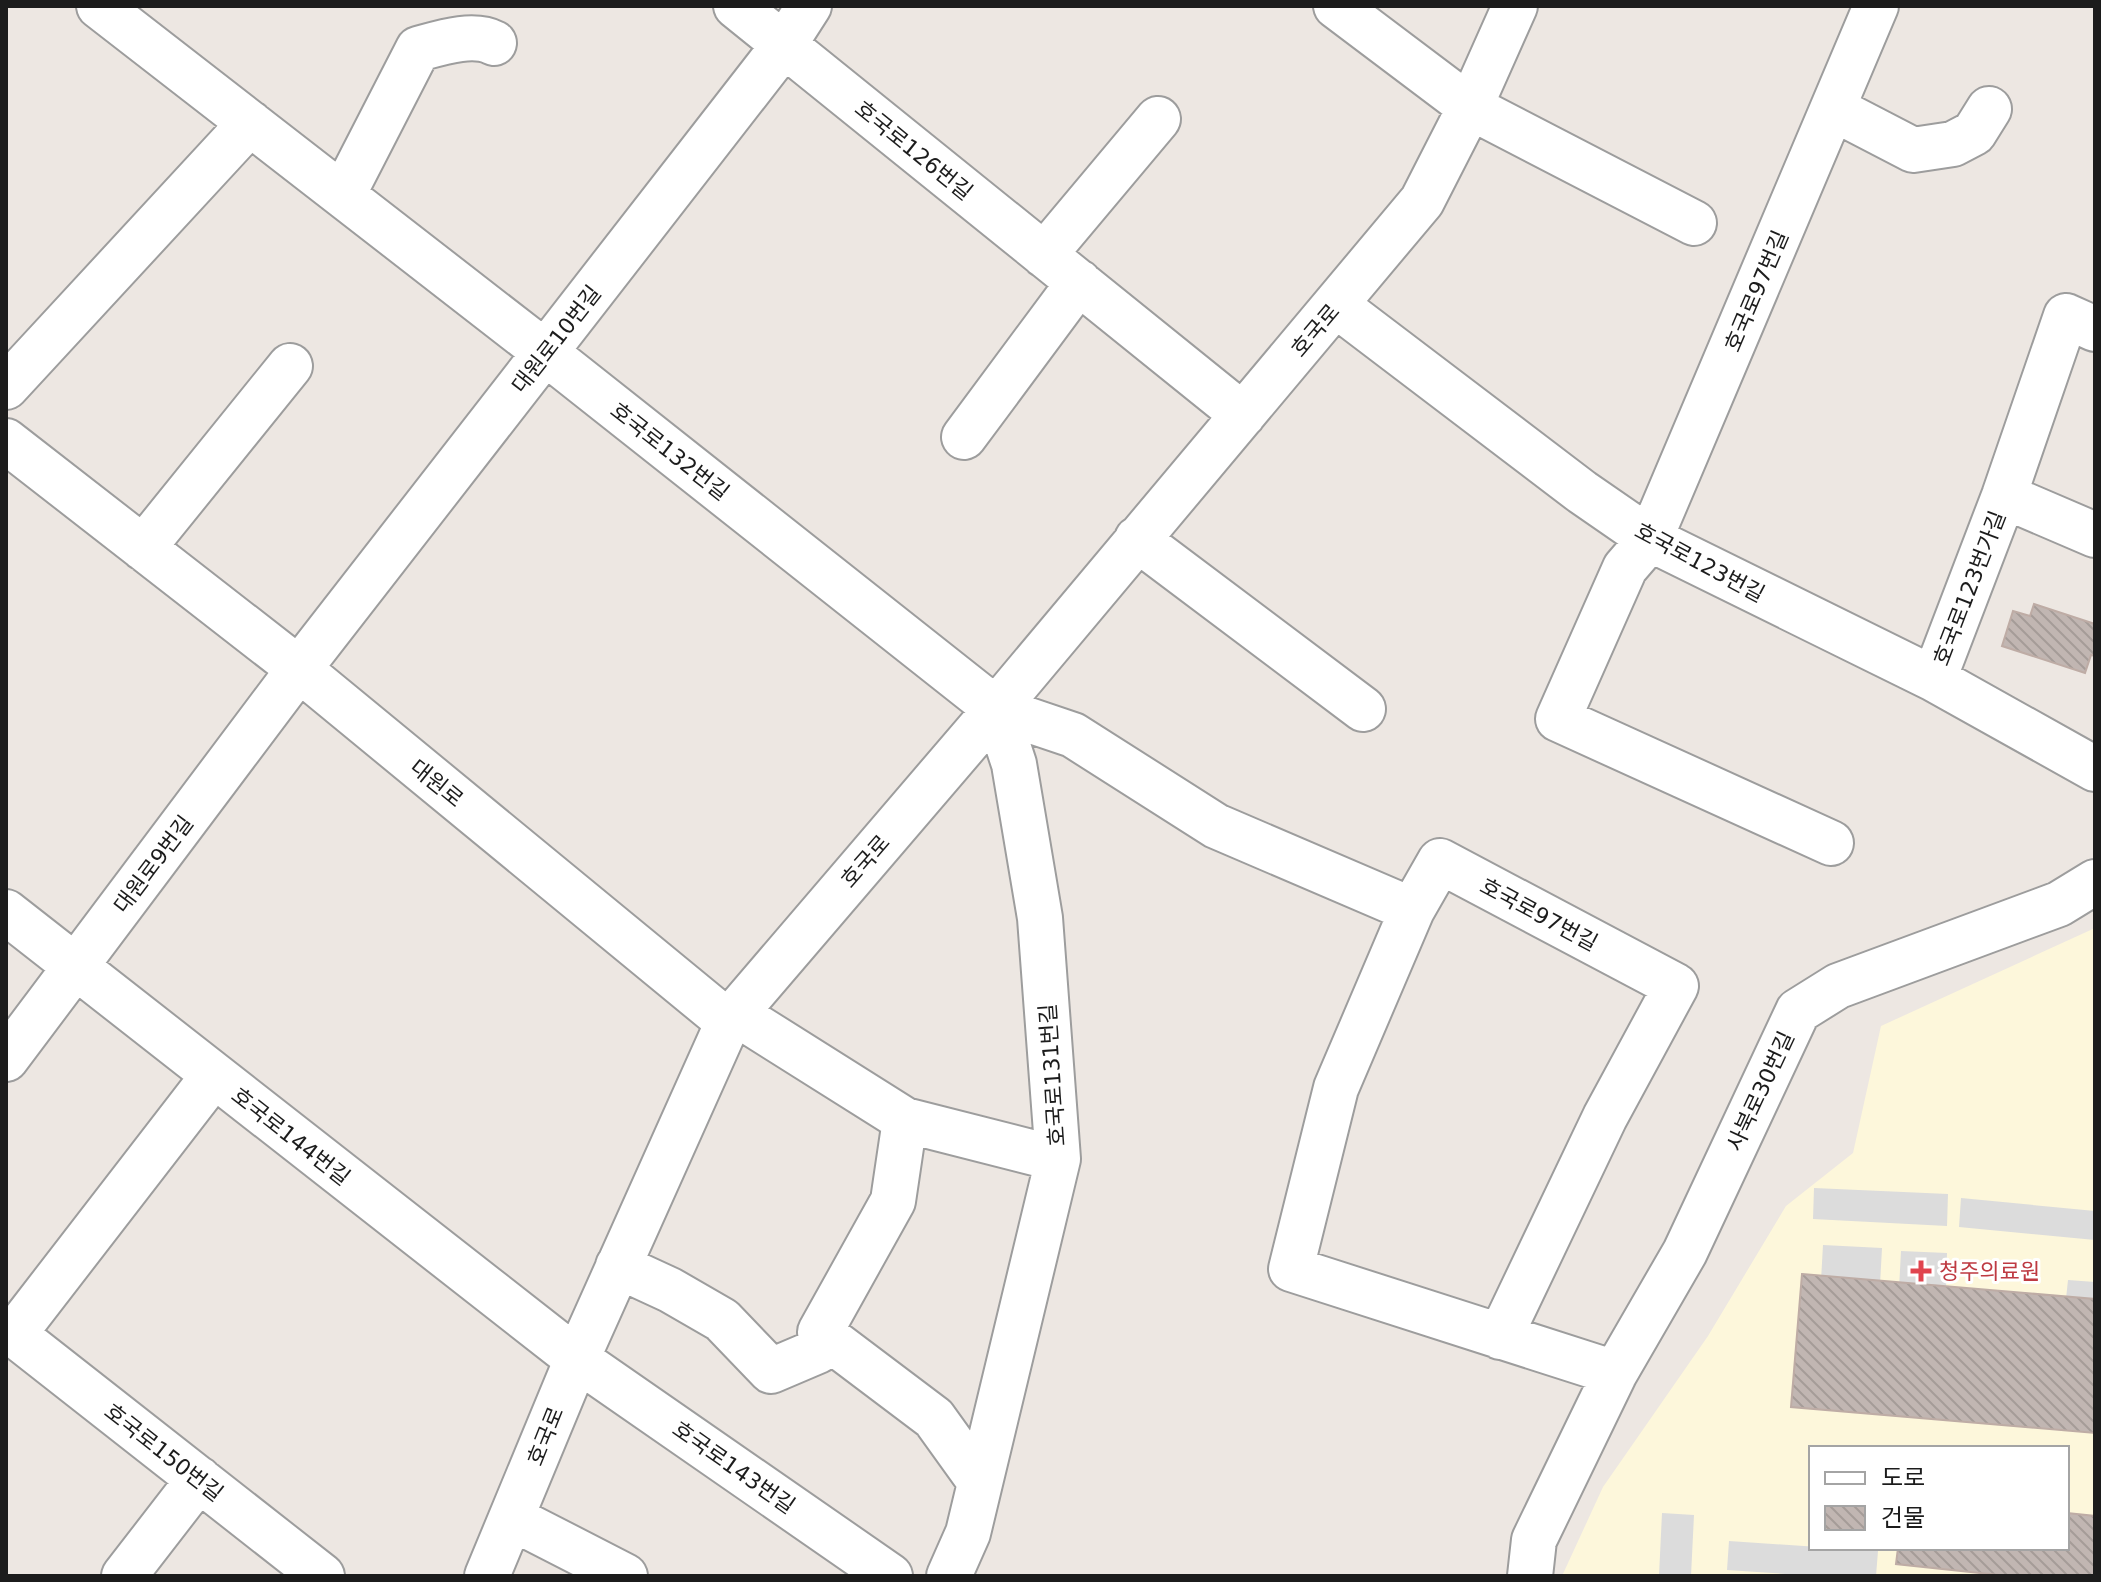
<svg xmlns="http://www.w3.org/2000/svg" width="2101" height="1582" font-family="'DejaVu Sans','Noto Sans KR',sans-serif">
<defs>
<pattern id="building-back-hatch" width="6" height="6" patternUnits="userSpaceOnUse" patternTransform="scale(2)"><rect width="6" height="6" fill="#c1b6b2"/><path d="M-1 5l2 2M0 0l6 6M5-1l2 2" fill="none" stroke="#a59c98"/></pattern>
</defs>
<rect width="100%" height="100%" fill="#ede7e2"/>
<path fill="#fdf7db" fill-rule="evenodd" d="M2095,928V1576H1562L1603,1487L1708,1336L1786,1206L1853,1153L1881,1026ZM1811,1448H2067V1548H1811Z"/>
<path fill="#dcdcdc" d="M1814,1188L1948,1194L1947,1226L1813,1219Z
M1961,1198L2095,1211V1240L1959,1227Z
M1823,1245L1882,1248L1880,1285L1821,1281Z
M1901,1251L1947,1253L1946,1290L1899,1289Z
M2068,1280L2095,1282V1311L2065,1308Z
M1662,1513L1694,1515L1691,1576H1659Z
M1729,1541L1878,1551L1876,1576H1815L1727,1570Z"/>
<path fill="url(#building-back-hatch)" stroke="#beaca5" stroke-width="2" d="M2034,604L2095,624V656L2091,655L2085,673L2002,646L2013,611L2030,616Z
M1802,1274L2095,1299V1433L1791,1407Z
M2067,1513L2095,1516V1576H2008L1896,1564L1898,1548H2067Z"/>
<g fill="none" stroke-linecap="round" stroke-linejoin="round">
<defs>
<path id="minor" d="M99,6L546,353L996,709L1073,735L1216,826L1412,910
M736,6L1243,415
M1336,6L1470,107L1694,223
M1834,109L1913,150L1953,144L1974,133L1989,109
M343,195L418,49C440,43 473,32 494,43
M1044,255L1158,119
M1336,305L1582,492L1650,539L1934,679L2095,769
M6,387L250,123
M964,437L1079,282
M6,441L299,669L728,1022
M2004,496L2095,535
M1137,539L1363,709
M143,548L290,366
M1934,679L2004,496L2066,316L2095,329
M1831,843L1558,719L1625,568L1650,539L1876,6
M6,912L577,1359L890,1576
M735,1013L905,1120L1058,1159
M6,1059L299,669L784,45L809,6
M905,1120L893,1201L820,1332L934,1418L980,1482
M618,1266L670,1290L722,1320L771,1371L818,1351L829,1339
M6,1328L322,1576
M14,1334L214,1075
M1500,1337L1605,1117L1676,986L1440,861L1412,910L1336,1088L1291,1269L1615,1373
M512,1518L625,1576
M124,1576L199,1479
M487,1576L577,1359L728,1022L996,709L1422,201L1470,107L1515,6
M949,1576L968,1533L1058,1159L1040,918L1014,764L996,709
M1530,1576L1534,1540L1615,1373L1685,1252L1798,1011L1838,986L2059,904L2095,882"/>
</defs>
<use href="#minor" stroke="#9d9d9d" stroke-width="48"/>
<use href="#minor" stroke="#fff" stroke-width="44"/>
</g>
<path fill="#e0444e" stroke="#fff" stroke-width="3" d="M1917 1259h8v8h8v8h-8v8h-8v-8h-8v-8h8z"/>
<g text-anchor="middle" stroke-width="6" stroke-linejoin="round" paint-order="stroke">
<g font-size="22" fill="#1c1c1c" stroke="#fff">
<text transform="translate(914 150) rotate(39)" y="8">호국로126번길</text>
<text transform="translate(1756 291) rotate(-67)" y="8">호국로97번길</text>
<text transform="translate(1315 330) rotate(-50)" y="8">호국로</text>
<text transform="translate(556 339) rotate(-52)" y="8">대원로10번길</text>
<text transform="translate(670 451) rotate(38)" y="8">호국로132번길</text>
<text transform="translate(1700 562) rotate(28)" y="8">호국로123번길</text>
<text transform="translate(1969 588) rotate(-69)" y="8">호국로123번가길</text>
<text transform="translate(437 783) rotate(39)" y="8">대원로</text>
<text transform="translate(865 861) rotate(-49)" y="8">호국로</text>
<text transform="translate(153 864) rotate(-53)" y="8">대원로9번길</text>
<text transform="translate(1539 914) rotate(28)" y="8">호국로97번길</text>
<text transform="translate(1052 1075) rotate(-94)" y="8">호국로131번길</text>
<text transform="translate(1760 1091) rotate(-65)" y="8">사북로30번길</text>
<text transform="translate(291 1136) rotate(38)" y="8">호국로144번길</text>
<text transform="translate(545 1436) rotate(-68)" y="8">호국로</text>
<text transform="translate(164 1452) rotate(38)" y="8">호국로150번길</text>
<text transform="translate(734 1467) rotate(35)" y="8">호국로143번길</text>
</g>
<g font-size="22" fill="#be3a42" stroke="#fff" text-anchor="start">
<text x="1939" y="1279">청주의료원</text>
</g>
</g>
<rect width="2101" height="1582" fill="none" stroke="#1c1c1c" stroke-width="16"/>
<rect x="1809" y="1446" width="260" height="104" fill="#ffffff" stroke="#a4a4a4" stroke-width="2"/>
<rect x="1825" y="1472" width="40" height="12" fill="#ffffff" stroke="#a4a4a4" stroke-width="2"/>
<text x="1881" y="1486" font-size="24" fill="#1c1c1c">도로</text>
<rect x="1825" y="1506" width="40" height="24" fill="url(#building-back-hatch)" stroke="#a4a4a4" stroke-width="2"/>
<text x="1881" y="1526" font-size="24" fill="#1c1c1c">건물</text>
</svg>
